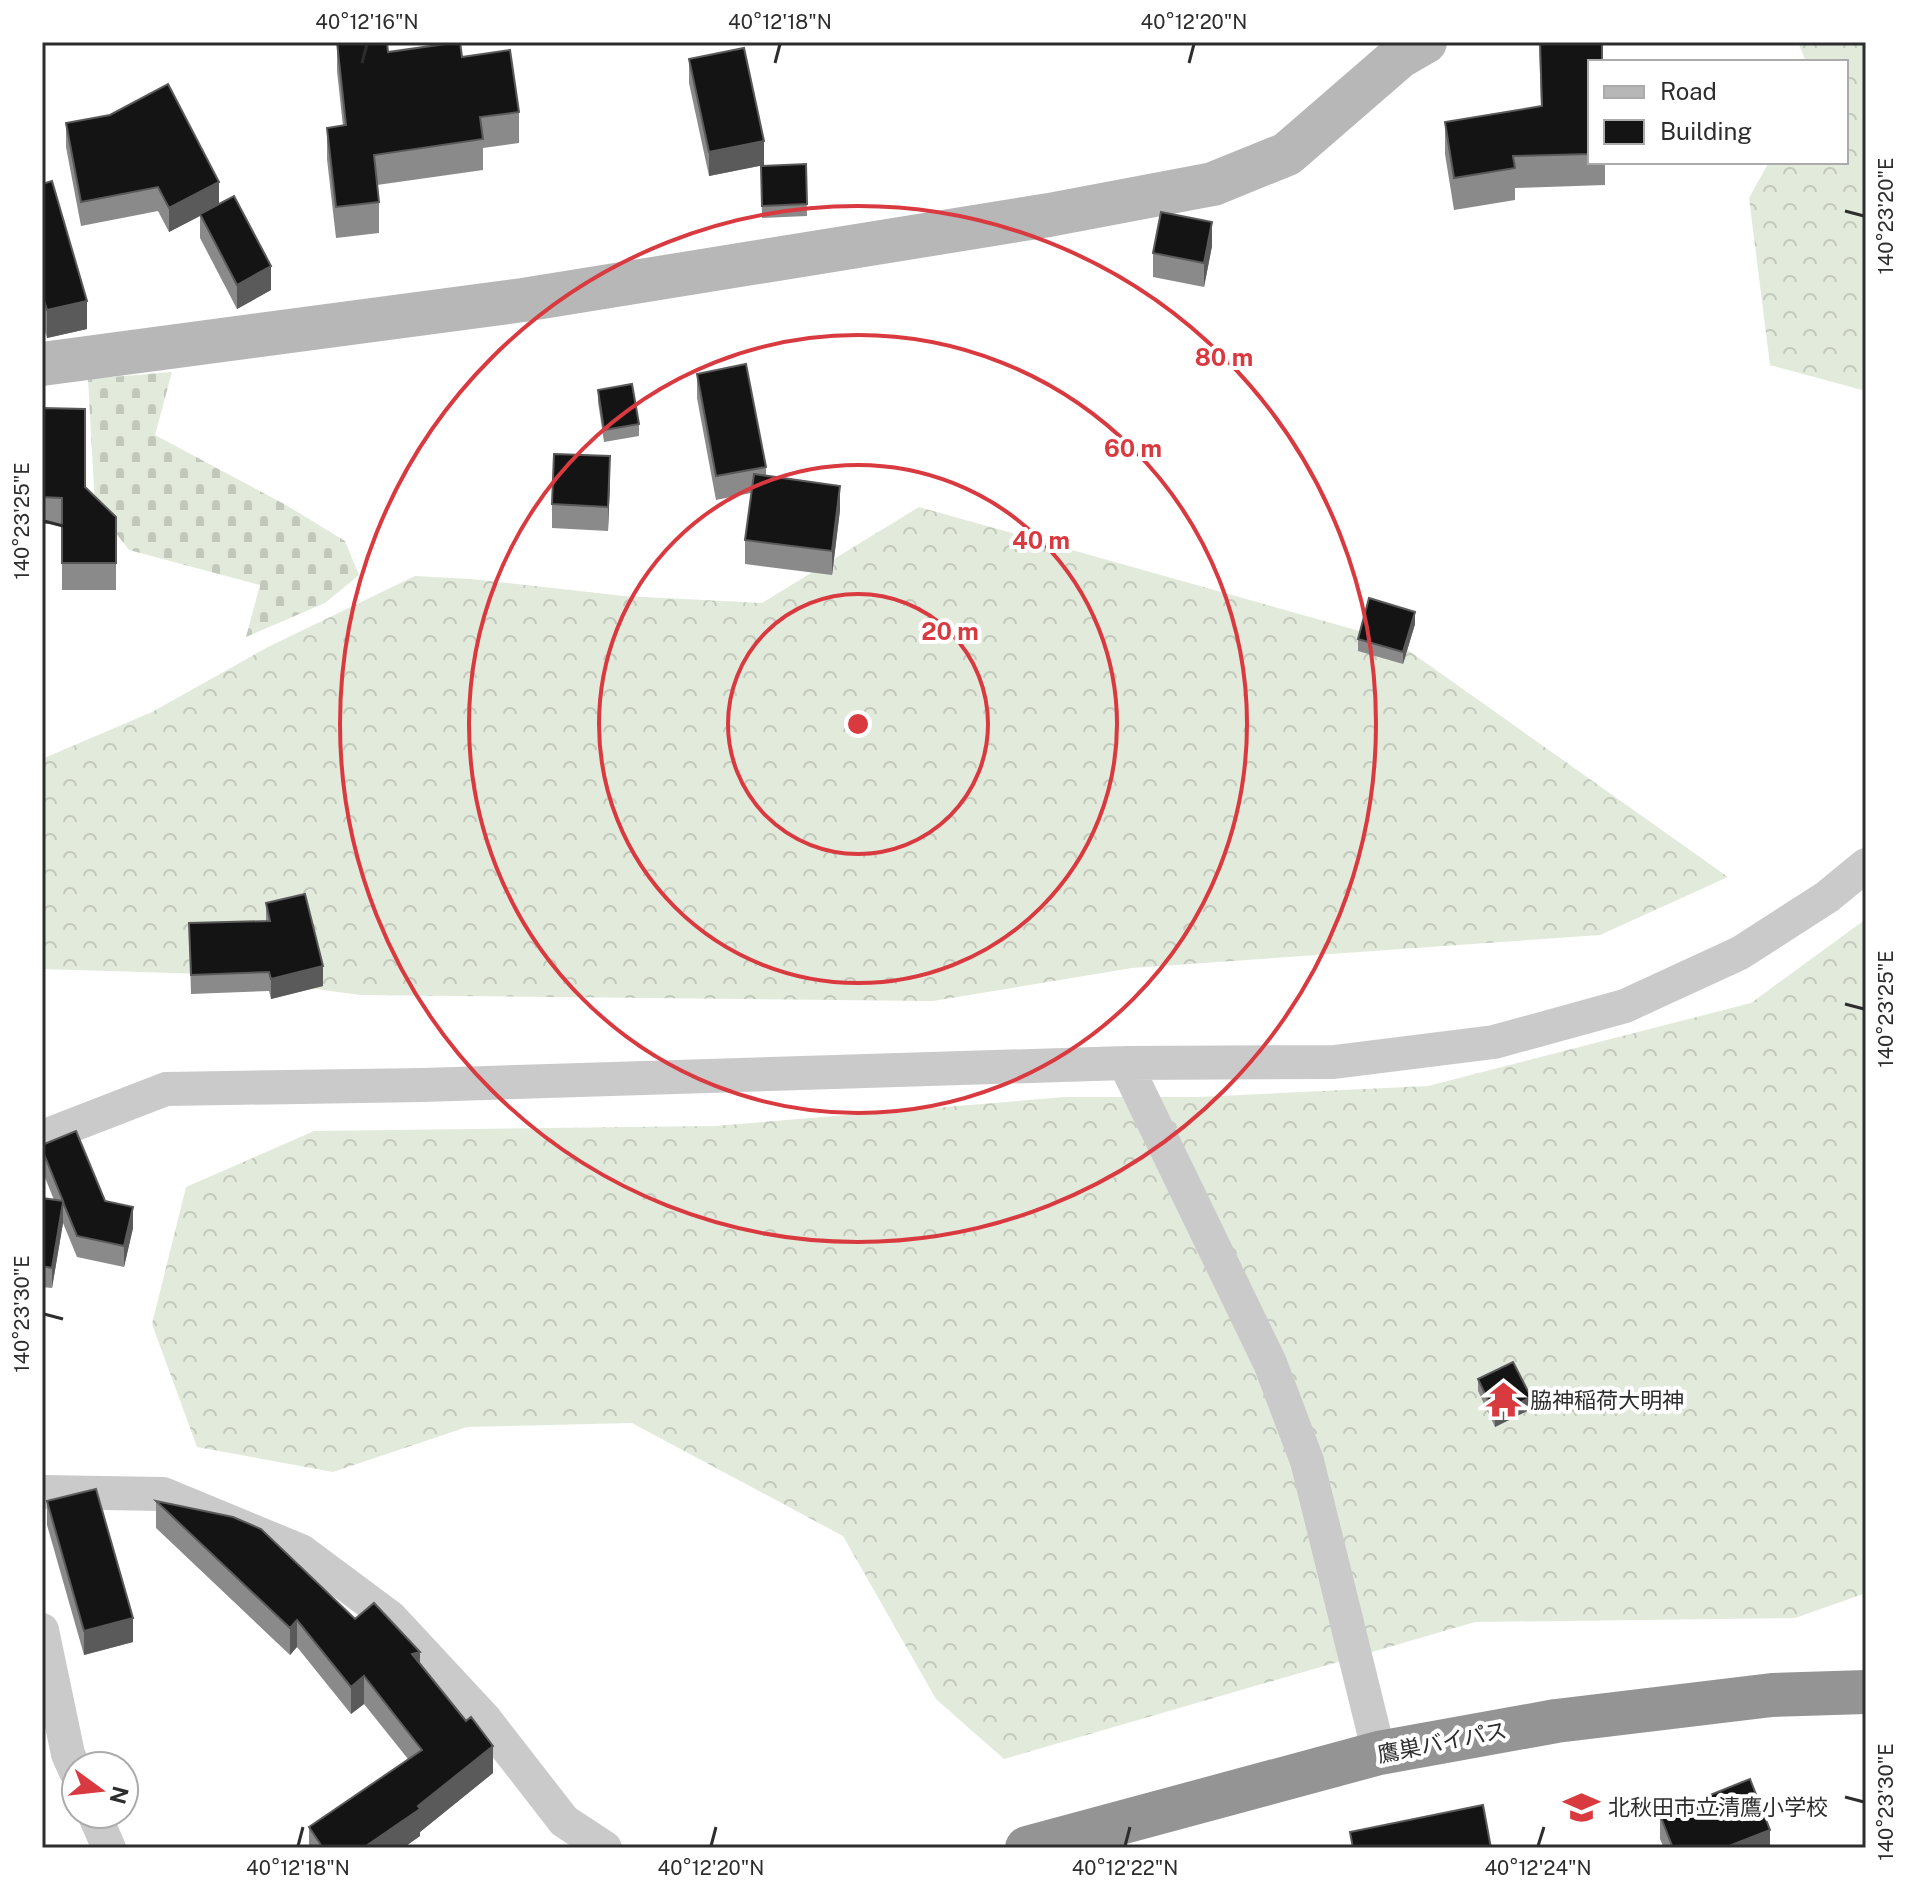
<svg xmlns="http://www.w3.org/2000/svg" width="1908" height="1890" font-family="'Public Sans','Noto Sans JP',sans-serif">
<defs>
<pattern id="forest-crowns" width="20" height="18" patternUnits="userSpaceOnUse" patternTransform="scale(2)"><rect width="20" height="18" fill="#e2eadb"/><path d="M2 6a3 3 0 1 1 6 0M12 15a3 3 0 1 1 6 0" fill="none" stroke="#c2c9bc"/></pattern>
<pattern id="cemetery-stones" width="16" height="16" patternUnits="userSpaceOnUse" patternTransform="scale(2)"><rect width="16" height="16" fill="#e2eadb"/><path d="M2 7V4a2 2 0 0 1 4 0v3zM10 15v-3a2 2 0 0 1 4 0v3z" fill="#c2c9bc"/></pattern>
</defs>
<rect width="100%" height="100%" fill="#fff"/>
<path fill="url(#forest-crowns)" d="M1798,42H1866V391L1770,365L1749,198L1769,162H1846V62H1806Z
M919,507L1395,641L1728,877L1600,935L1132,968L933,1001L360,995L207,974L42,969V759L152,712L268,647L415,576L471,579L624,596L762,603Z
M1866,919V1593L1795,1618L1475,1622L1004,1759L936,1699L843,1536L632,1423L467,1427L333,1472L197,1447L152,1324L186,1187L314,1131L715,1126L1065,1097H1199L1428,1086L1751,1003Z"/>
<path fill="url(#cemetery-stones)" d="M172,372L155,435L286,505L345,541L359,575L325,603L246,637L260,585L129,550L95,506L88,379Z"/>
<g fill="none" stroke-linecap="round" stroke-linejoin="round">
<path stroke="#cacaca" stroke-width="34" d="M1125,1063L1270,1363L1307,1461L1379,1753
M42,1137L166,1089L422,1085L1125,1063L1334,1062L1494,1042L1625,1006L1740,953L1827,897L1866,865
M42,1492L163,1494L301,1551L391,1618L484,1718L564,1821L605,1848
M42,1630L68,1754L76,1772
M94,1814L109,1848"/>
<path stroke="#b7b7b7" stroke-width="44" d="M42,364L523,300L1049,215L1213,184L1287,154L1399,57L1425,42"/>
<path stroke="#949494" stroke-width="44" d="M1027,1848L1379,1753L1556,1721L1772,1695L1866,1692"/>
</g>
<path fill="#8a8a8a" d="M337,42L388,52L462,57L519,112V143L483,148V170L377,185L379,202V233L336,238L327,159V128L343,126L337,71Z
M1539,42H1602L1590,62V162H1605V185L1515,188V200L1454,210L1445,154V122L1541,107Z
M689,59L764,165L709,176L689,83Z
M66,123L219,204L271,290L237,309L200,238V216L169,232L158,211L81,226L66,147Z
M806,164L807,216L762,218L761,166Z
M42,184L87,329L47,338L42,322Z
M1212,246L1204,287L1153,277V253Z
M697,374L766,467V476L840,510L832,575L745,564V540L751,493L716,500L697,398Z
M598,390L639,424V436L604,442L598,402Z
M42,408L85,487L116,517V590H62V524H42Z
M610,480L608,531L552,528V504Z
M1415,624L1403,664L1358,651V639Z
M266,903L323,986L271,999L269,991L191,994L189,923L266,921Z
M42,1145L133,1228L124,1267L77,1257L63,1223L52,1288L42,1287V1198L54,1200L42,1170Z
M1478,1379L1531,1409L1495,1427L1478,1391Z
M47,1501L133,1642L84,1655L47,1525Z
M156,1501L355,1619L420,1664L493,1773L420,1832V1836L403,1848H309V1827L408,1759L364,1704L351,1714L297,1647L290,1655L156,1528Z
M1660,1815L1770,1848H1664L1660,1839Z"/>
<path fill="#5a5a5a" d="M764,141V165L709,176V152Z
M219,182V206L169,232V208Z
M1212,222V246L1204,287V263Z
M271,266V290L237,309V285Z
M87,301V329L47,338V310Z
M610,456V480L608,531V507Z
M840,486V510L832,575V551Z
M1415,612V624L1403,664V652Z
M323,966V986L271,999V979Z
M63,1202V1223L52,1288V1268Z
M133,1207V1228L124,1267V1246Z
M1531,1397V1409L1495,1427V1415Z
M133,1618V1642L84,1655V1631Z
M297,1620V1647L290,1655V1628Z
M420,1652V1679L412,1654Z
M364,1676V1704L351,1714V1687Z
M493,1746V1773L420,1832V1836L403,1848H363Z
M1770,1830V1848H1724Z"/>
<path fill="#141414" stroke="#5a5a5a" stroke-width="2" d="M337,42H387L388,52L460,42L462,57L510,50L519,112L480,117L483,139L374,155L379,202L336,207L327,128L346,125Z
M1540,42H1602V62H1590V154L1513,156L1515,168L1454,178L1445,122L1542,106Z
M744,48L764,141L709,152L689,59Z
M168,84L219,182L169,208L158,187L81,202L66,123L110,115Z
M806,164L807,204L762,206L761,166Z
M52,181L87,301L47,310L42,294V184Z
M234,196L271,266L237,285L200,214Z
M1161,212L1212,222L1204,263L1153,253Z
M746,364L766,467L716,476L697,374Z
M632,384L639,424L604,430L598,390Z
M42,408L85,409V487L116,517V563H62V498L42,497Z
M554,454L610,456L608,507L552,504Z
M754,474L840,486L832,551L745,540Z
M1369,598L1415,612L1403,652L1358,639Z
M305,894L323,966L271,979L269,972L191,975L189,923L270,921L266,903Z
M76,1131L105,1201L133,1207L124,1246L77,1236L63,1202L52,1268L42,1266V1198L63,1201L42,1149V1145Z
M1513,1362L1531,1397L1495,1415L1478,1379Z
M96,1489L133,1618L84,1631L47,1501Z
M156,1501L233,1517L261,1529L355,1619L374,1603L420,1652L412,1654L466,1721L471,1717L493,1746L418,1806L420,1809L363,1848H323L309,1827L422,1750L364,1676L351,1687L297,1620L290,1628Z
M1750,1779L1770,1830L1724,1848H1673L1660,1815Z
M1483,1805L1491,1848H1353L1350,1832Z"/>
<path fill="none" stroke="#2d2d2d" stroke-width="3" d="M362,63L367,44M775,63L780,44M1189,63L1194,44M1845,211L1864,216M44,521L63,526M1845,1004L1864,1009M44,1314L63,1319M1845,1797L1864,1802M298,1846L303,1827M711,1846L716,1827M1125,1846L1130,1827M1538,1846L1544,1827"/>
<g fill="none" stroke="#d93a40" stroke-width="4">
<circle cx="858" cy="724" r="130"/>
<circle cx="858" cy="724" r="259"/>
<circle cx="858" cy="724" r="389"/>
<circle cx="858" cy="724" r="518"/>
</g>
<defs>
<symbol id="temple-bare" viewBox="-9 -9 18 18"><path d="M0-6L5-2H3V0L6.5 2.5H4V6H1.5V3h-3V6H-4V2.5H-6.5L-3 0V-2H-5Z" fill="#d93a40" stroke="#fff" stroke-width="2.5" paint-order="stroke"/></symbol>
<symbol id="school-bare" viewBox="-9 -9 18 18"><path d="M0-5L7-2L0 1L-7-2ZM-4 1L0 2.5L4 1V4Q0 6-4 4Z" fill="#d93a40" stroke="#fff" stroke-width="2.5" paint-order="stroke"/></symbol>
</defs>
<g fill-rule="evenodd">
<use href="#temple-bare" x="1478" y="1374" width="51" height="51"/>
<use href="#school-bare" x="1556" y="1782" width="51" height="51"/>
</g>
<g text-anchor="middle" stroke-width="8" stroke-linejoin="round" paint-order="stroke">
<g font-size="22" fill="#2d2d2d" stroke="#fff" text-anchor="start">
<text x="1530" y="1408">脇神稲荷大明神</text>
<text x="1608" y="1815">北秋田市立清鷹小学校</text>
</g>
<g font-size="22" fill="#2d2d2d" stroke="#fff">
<text transform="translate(1442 1742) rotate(-11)" y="8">鷹巣バイパス</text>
</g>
</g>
<circle cx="858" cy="724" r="12" fill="#d93a40" stroke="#fff" stroke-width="4"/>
<g font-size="24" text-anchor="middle" font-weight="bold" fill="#d93a40" stroke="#fff" stroke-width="8" stroke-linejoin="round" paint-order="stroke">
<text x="1224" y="366">80 m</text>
<text x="1133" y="457">60 m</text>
<text x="1041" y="549">40 m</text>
<text x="950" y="640">20 m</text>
</g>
<rect width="1908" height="1890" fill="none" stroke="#ffffff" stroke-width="88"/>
<rect x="1588" y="60" width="260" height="104" fill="#ffffff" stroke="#ababab" stroke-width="2"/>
<rect x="1604" y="86" width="40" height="12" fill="#b7b7b7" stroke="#ababab" stroke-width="2"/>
<text x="1660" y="100" font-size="24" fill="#2d2d2d">Road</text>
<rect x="1604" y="120" width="40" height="24" fill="#141414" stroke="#ababab" stroke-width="2"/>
<text x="1660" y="140" font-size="24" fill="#2d2d2d">Building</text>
<g transform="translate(100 1790) rotate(105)"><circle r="38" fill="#ffffff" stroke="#ababab" stroke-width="2"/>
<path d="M0-6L14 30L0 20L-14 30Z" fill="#d93a40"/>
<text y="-12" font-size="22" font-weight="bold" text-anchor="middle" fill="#2d2d2d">N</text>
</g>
<rect x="44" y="44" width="1820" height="1802" fill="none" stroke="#2d2d2d" stroke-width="3"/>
<g font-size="20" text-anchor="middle" fill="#2d2d2d">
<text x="367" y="29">40°12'16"N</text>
<text x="780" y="29">40°12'18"N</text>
<text x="1194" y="29">40°12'20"N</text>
<text transform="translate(1886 216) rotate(-90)" y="7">140°23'20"E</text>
<text transform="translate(22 521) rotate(-90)" y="7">140°23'25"E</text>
<text transform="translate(1886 1009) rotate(-90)" y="7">140°23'25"E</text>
<text transform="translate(22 1314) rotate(-90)" y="7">140°23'30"E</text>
<text transform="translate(1886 1802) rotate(-90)" y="7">140°23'30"E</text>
<text x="298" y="1875">40°12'18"N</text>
<text x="711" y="1875">40°12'20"N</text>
<text x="1125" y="1875">40°12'22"N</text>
<text x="1538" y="1875">40°12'24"N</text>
</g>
</svg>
